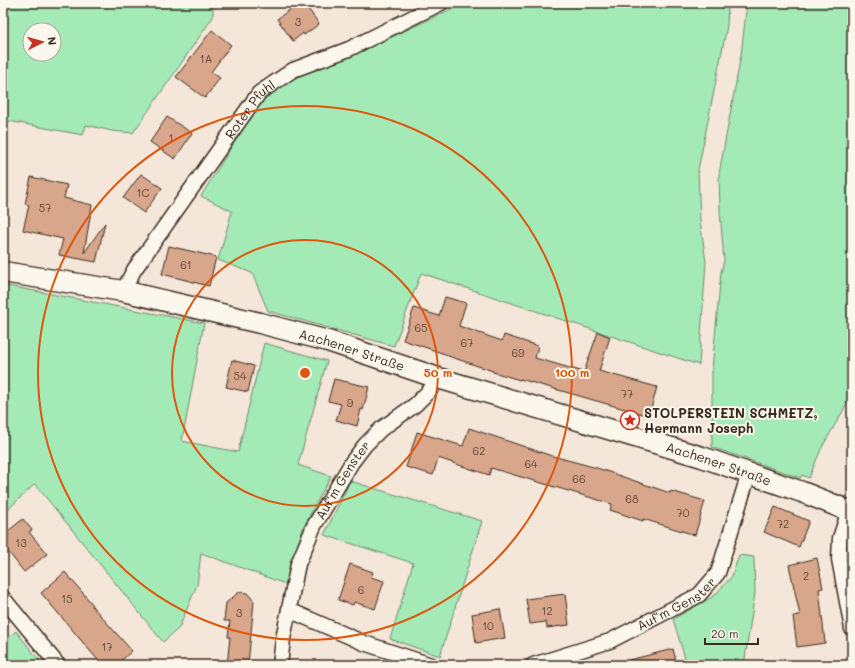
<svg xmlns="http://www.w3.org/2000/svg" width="855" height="668" font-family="Mali,sans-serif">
<rect width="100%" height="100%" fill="#f4e7d9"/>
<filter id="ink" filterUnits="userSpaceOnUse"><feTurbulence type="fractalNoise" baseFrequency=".025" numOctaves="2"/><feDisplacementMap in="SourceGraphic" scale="8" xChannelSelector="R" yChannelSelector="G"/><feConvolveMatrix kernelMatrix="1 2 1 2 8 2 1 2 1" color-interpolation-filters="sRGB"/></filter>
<g filter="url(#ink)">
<path fill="#a3eab7" stroke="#6f8a6a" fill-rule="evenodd" d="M3,3H213V17L133,133L112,131L86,125L83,135L3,120ZM30,30H54V54H30Z
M464,3H728L727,26L698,170L700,220L706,262L699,365L421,273L394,346L268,311L252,273L218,260L232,211L201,196L260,101L293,78L349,57Z
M747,3H852V391L843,411L821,449L809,478L802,475L800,478L712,447V369L721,272L724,261L720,211L719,174L741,55Z
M3,285L204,323L182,441L238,452L264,343L327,361L298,465L331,476L304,526L285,584L201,553L197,585L179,628L163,642L35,484L3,514Z
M350,481L482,521L440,656L390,639L413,563L324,535Z
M739,555L754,557L755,593L744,665H687L673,619L714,596L732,576Z
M16,631L43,665H3V643Z"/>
<path fill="#d8a78b" stroke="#3b2a1e" d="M299,3H304L319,24L304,35L303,33L293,41L277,19Z
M212,30L231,45L211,72L220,78L205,98L176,77Z
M167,117L192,133L175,159L150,142Z
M141,174L162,188L144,213L123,198Z
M31,177L67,185L64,198L92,205L84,253L105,223L96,262L59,255L63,239L23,230L29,205L25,204Z
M169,246L216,257L209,286L162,274Z
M445,297L466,303L459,326L502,341L504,335L538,346L535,358L584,372L598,332L610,337L599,371L657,387L649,416L520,379V380L493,372V371L448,356V355L403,340L414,308L439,316Z
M232,360L254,366L248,392L226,387Z
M334,379L369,387L363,410L361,409L357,426L336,420L341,404L328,401Z
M469,428L549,455L597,468L670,493L671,491L705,501L695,535L643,519V521L610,510L612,504L491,468L489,475L438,458L433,475L406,467L417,432L463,446Z
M775,507L809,521L799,547L764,532Z
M23,519L32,530L29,532L47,554L24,572L3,545V535Z
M817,558L823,588L819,589L825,643L797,647L793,616L800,615L789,565Z
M350,564L373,572L371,577L384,581L375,609L354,602L353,605L338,600Z
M65,572L93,605L92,606L132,651L116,665H102L41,593Z
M239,592L247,593L254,601L248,665H227L230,637H228L230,621H224L226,603Z
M565,594L569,625L547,628L546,622L530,624L526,599Z
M500,609L505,638L476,643L472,614Z
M673,649L677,665H629V660Z"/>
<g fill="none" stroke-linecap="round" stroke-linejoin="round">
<defs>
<g id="street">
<path id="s1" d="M123,291L134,270L259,93L293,70L349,49L441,3"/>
<path d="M849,511L840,538L839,559L852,629"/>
<path d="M3,598L58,665"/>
<path d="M289,610L364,643L431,665"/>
<path id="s2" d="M280,665L283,639L298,564L314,526L352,462L365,445L381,429L415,405L430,390L438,378"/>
<path id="s3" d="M533,665L610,641L699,595L718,573L749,473"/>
</g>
<g id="secondary">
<path id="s4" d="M3,272L123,291L260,323L328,341L438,378L702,457L802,492L852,512"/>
</g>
</defs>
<use href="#street" stroke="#3b2a1e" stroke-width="17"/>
<use href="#secondary" stroke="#3b2a1e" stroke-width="23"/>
<use href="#street" stroke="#fbf7ec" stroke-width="14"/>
<use href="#secondary" stroke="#fbf7ec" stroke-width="20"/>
</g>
</g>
<g fill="none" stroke="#df570d" stroke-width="2">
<circle cx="305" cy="373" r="133"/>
<circle cx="305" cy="373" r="267"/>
</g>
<defs>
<symbol id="sight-ring" viewBox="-11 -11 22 22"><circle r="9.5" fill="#fbf7ec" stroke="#c8321e" stroke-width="1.5"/><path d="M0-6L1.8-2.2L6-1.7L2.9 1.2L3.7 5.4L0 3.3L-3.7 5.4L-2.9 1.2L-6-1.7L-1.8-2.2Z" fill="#c8321e"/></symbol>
</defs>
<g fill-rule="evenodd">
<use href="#sight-ring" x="619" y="409" width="22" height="22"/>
</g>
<g text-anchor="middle" stroke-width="4" stroke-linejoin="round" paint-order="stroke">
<g font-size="11" fill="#624939">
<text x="298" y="26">3</text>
<text x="206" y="63">1A</text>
<text x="171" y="142">1</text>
<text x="143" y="197">1C</text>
<text x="45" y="212">57</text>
<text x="186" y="269">61</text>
<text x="421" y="332">65</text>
<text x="467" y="347">67</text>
<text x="518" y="357">69</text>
<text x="240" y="380">54</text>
<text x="627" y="398">77</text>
<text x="350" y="407">9</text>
<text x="479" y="455">62</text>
<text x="531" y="468">64</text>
<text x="579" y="483">66</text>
<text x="632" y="503">68</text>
<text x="683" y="517">70</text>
<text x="783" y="528">72</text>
<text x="21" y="547">13</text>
<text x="806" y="580">2</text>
<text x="361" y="594">6</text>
<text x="67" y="603">15</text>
<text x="547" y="615">12</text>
<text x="239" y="617">3</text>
<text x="488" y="630">10</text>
<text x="107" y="651">17</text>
</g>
<g font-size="13" fill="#3b2a1e" stroke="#fbf7ec">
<text dy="5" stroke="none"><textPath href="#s1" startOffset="222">Roter Pfuhl</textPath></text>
<text dy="5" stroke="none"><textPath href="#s4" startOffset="358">Aachener Straße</textPath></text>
<text dy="5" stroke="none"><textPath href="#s4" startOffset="742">Aachener Straße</textPath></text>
<text dy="5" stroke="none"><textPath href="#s2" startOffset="198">Auf'm Genster</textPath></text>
<text dy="5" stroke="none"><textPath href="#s3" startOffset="157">Auf'm Genster</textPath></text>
</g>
<g font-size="13" font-weight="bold" fill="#3b2a1e" stroke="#fbf7ec" text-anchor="start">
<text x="644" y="418">STOLPERSTEIN SCHMETZ,<tspan x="644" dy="15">Hermann Joseph</tspan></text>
</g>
</g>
<circle cx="305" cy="373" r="6" fill="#df570d" stroke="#fbf7ec" stroke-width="2"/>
<g font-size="12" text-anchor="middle" font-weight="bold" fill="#df570d" stroke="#fbf7ec" stroke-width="4" stroke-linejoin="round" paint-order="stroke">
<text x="438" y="377">50 m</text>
<text x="572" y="377">100 m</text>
</g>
<rect width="855" height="668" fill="none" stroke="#fbf7ec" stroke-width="16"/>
<rect x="8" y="8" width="839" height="652" fill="none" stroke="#3b2a1e" stroke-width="1.5" filter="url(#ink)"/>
<g transform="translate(42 42) rotate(84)"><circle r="19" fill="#fbf7ec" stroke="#aea59a"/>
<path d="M0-3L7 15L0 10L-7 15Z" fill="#c8321e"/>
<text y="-6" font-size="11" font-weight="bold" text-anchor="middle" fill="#3b2a1e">N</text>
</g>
<path d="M705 638v6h53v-6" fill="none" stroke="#3b2a1e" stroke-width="2"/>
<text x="711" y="638" font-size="12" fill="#3b2a1e" stroke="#fbf7ec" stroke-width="3" paint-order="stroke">20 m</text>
</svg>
